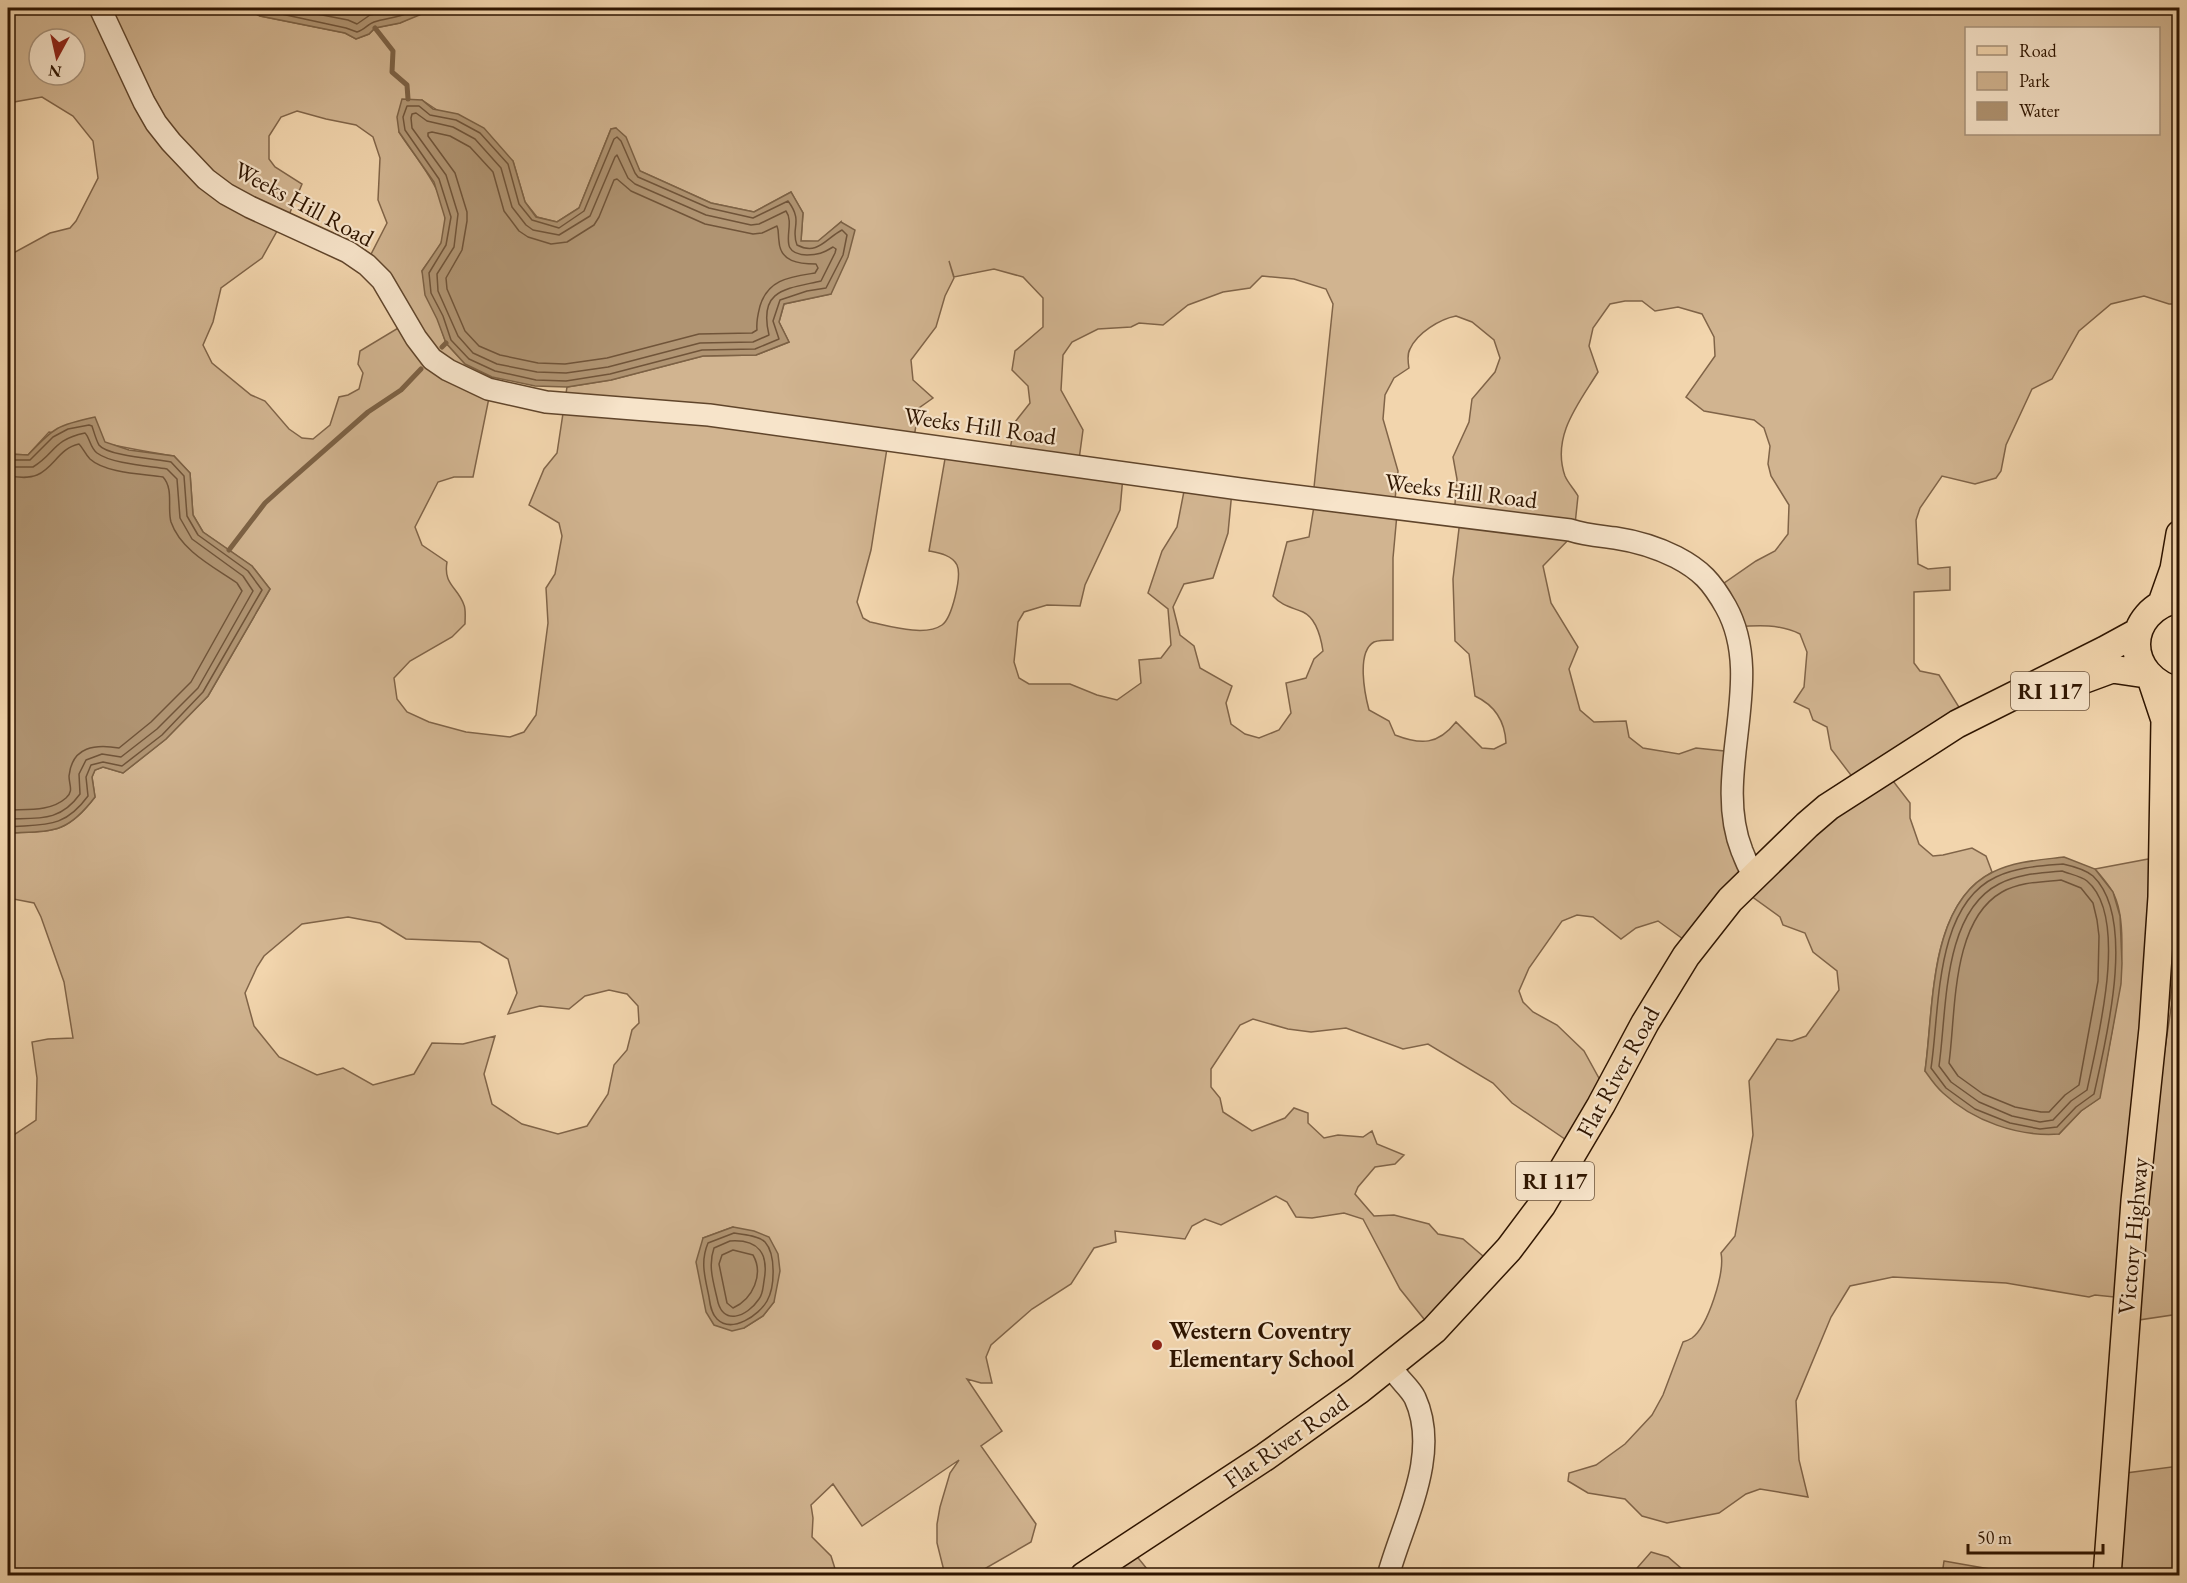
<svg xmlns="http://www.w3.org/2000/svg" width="2187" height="1583" font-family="'EB Garamond',serif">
<rect width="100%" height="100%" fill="#f2d5ad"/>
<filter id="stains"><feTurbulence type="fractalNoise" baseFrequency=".00333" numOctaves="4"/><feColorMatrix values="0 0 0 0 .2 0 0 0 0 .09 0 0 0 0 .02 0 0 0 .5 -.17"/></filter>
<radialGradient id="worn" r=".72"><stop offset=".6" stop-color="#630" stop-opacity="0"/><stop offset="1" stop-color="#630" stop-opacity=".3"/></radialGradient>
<path fill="#d1b490" stroke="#806448" stroke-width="1.5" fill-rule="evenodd" d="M8,8H99L105,15L122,8H245L260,16L345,33L356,39L369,34L375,28L400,23L421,13L416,8H2179V304H2169L2144,296L2111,304L2079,331L2052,379L2032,389L2006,445L2001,471L1996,478L1975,484L1942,476L1920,508L1916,520L1918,564L1928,569L1950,567V590L1914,592V663L1920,671L1939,675L1962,712L1883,768L1910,803V818L1919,844L1933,856L1943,855L1972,848L1986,856L1992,872C1985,877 1976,882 1970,889C1929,933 1933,1014 1925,1071L2059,1134L2081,1111L2099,1098C2108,1050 2137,933 2112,891C2108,884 2101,876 2095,869L2148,859L2179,830V942L2124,1298L2095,1295L2089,1297L2006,1283L1893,1277L1850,1286L1831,1317L1796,1401L1799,1460L1808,1497L1760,1489L1746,1494L1719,1513L1667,1523L1642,1516L1625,1499L1588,1493L1568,1481L1569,1473L1596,1465L1625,1444L1652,1415L1663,1395L1683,1342C1686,1341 1689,1340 1692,1338C1708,1326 1725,1273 1721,1253L1735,1236L1753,1135L1749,1081L1777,1039L1792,1041L1806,1036L1839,990L1837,971L1813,952L1805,933L1783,925L1780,917L1744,891L1690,944L1658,921L1636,928L1621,939L1593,917L1577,915L1562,921L1529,968L1519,991L1523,1002L1533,1012L1557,1025L1584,1051L1606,1091L1575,1146L1512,1103L1493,1083L1428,1044L1403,1049L1346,1028L1311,1032L1288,1029L1253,1019L1240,1025L1211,1069V1087L1220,1098L1223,1112L1252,1131L1285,1118L1294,1108L1308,1113V1123L1324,1138L1338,1135L1363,1137L1372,1131L1377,1144L1404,1155L1395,1164L1375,1167L1358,1187L1355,1194L1374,1216L1394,1215L1429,1224L1438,1234L1463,1239L1490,1262L1432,1329L1400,1289L1363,1219L1344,1213L1312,1218L1296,1217L1287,1202L1276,1196L1221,1225L1205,1219L1192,1226L1185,1239L1115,1231L1116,1242L1094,1248L1071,1284L1032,1309L991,1345L986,1357L992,1383H981L967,1379L1002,1431L981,1446L1036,1524L1031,1542L974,1575H945L937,1543V1524L940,1507L950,1473L959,1460L862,1526L833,1484L811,1505L813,1518L812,1537L831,1556L837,1575H8V1139L36,1120L37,1078L32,1042L48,1039L73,1038L64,982L41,917L34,903L8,898V833C52,831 66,835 95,797L92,777L95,770L103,767L123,773L166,739L208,696L270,589L252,566L203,532L193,515L190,473L174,456C132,450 91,440 49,432L28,455L8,454V256L50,233L70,228L76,221L98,178L93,141L73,116L42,97L8,103ZM1966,28H2158V134H1966ZM39,39H75V75H39ZM422,100L513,161L525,202L537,217L557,222L579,208L611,129L616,128L640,171L711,203L754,212L791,192L803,213L801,241L818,242L841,222L831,294L784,304L779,322L789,342L756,355L703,356L611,380L567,387L557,453L544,469L529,505L559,523L562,536L555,574L546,588L548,623L536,715L524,732L510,737L466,732L429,722L407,712L397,699L394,678L410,661L452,637L465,624C465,618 466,610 464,605C458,587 443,585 447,562L422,545L415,527L438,482L454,477H473L493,378L465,364L446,343L422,271C428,262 436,253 441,243C458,202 419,164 399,132ZM297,111L326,119L356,125L373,137L380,158L378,200L387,223L366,264L405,324L360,351L358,364L363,373L359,389L348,395L339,397L330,425L313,439L302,438L289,429L265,401L251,395L212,363L203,345L213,322L221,288L262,258L281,224L286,222L302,184L275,167L269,159V136L281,117ZM949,261L954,277L994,269L1023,277L1043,298V327L1015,351L1012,370L1028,386L1030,403L1015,422L1009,455L946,453L929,551C939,553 952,555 957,565C962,576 952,618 942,625C925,637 889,626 870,622L863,618L857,602L871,550L888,442L913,443L919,408L933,398L913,380L911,360L936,327L945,296L954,278ZM1262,276L1294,279L1326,289L1333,304L1313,497L1315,500L1309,537L1287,542L1273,596C1282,606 1291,607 1303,612C1316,618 1321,638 1323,651L1314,659L1306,678L1286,683L1291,713L1279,730L1259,738L1245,734L1231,724L1226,703L1232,686L1200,668L1194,646L1180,635L1173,607L1184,584L1213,578L1228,533L1232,491L1185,486L1177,527L1162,551L1148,593L1168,609L1171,645L1161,658L1139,660L1141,683L1117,700L1097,695L1070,684H1029L1019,678L1014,662L1018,622L1024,612L1047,605L1080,606L1085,585L1120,510L1123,476L1078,467L1083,430L1061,390L1063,355L1072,342L1098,329L1131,327L1139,323L1163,325L1188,305L1223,292L1250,288ZM1625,301H1642L1655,311L1678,307L1702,314L1714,337L1715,356L1686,397L1704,411L1754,420L1764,428L1770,446L1768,464L1771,476L1789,505L1788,534L1775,551L1756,561L1717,588L1736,627C1758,625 1780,624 1800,634L1807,652L1804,687L1794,702L1809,709L1813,720L1827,727L1831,749L1857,783L1746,864L1734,752L1696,748L1679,754L1643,748L1629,737L1626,721L1594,722L1580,710L1569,669L1578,647L1551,603L1543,566L1574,534L1578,496C1574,489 1568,483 1565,476C1551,436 1579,403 1598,372L1589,346L1593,328L1610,304ZM1456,316L1472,322L1494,340L1500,358L1495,372L1472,399L1469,422L1453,457L1457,479L1454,516L1460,520L1453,579L1455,641L1469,654L1475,696C1494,705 1505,721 1506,743L1494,749L1482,748L1456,722C1438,745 1421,745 1395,735L1389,721L1369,710C1365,695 1356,652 1374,642C1379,640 1388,640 1393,640V558L1397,514L1394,509L1398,471L1383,419L1385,395L1394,378L1409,368C1408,362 1407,354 1410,349C1417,333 1440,319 1456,316ZM348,917L380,923L406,939L480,942L508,959L517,993L508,1014L540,1006L569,1009L585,996L609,990L627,994L638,1006L639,1023L632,1030L627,1050L614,1065L608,1094L587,1126L558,1134L522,1124L492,1104L484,1074L495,1036L463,1044L432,1043L414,1074L373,1085L343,1068L317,1075L279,1057L254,1026L245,993L257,967L264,956L302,924ZM733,1227L774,1302L763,1316L744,1328L703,1238Z
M2179,953V1314L2125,1322Z
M2179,1466V1575L2120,1576L2126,1473Z
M1130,1548L1152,1575L1085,1576Z
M1651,1552L1668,1557L1689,1575H1631Z
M1944,1561L2024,1575H1942Z"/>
<path fill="#b09472" stroke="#7c6144" stroke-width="1.5" d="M245,8H416L422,14L400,23L375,28L369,34L356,39L345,33L260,16Z
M402,99L422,100L433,109L458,114L484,128L513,161L525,202L536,217L557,222L579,208L611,129L616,128L626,137L640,171L711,203L754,212L791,192L803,213L801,241H818L841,222L855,230L848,257L831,294L784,304L779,322L789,342L756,355L703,356L611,380L567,387L535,386L492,377L465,364L446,343L437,319L425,295L422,271L441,243L445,218L434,182L399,132L397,117Z
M95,417L105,442L129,450L174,456L190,473L193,515L203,532L252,566L270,589L208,696L166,739L123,773L103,767L95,770L92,777L95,797C66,835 52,831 8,833V454L28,455C54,427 58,425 95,417Z
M2064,857L2095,869L2113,892L2120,916L2122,963L2121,984L2100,1098L2081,1111L2059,1134C2018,1137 1973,1121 1943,1093C1936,1087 1930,1078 1925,1071C1934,1010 1928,903 1993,872C2016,861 2040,860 2064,857Z
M733,1227L754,1231L769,1237L778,1254L780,1271L774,1302L763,1316L744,1328L732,1331L714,1325L706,1312L696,1262L703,1238Z"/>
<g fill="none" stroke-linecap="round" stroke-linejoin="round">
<path stroke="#705439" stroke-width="1.5" d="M257,8L263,10L346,28L357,32C364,30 368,24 374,22C386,18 398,18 410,12L412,8
M286,8L348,20L357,24L370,15L403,8
M407,106H419L430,115L456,120L480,133L508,164L519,204L532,220L559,228L584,211L614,139L617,137L621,141L635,173L638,177L709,208L753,218L788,201C804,222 790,228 797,245C818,256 826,238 842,230L847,235L843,255L826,288L807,291L780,300L773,321L779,339L755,349L702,350L610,374L566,381L536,380L495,371L469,359L451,340L443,316L431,293L429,273L446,245L451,217L439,179L405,130L403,117Z
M416,113L427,121L453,127L475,139L501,168L512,207L526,225L533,230L559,235L590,216L615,157L617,155L628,178L635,184L706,215L751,225L759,224L786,211C797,226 774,254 807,255C818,255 823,253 833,247L836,249L835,253L821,281C786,289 758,289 769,335L753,342L700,343L608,367L566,373L537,372L497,364L473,353L458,336L438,291L437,274L454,247L458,214L446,175L412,128L411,118L412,114Z
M432,132L450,136L470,147L493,172L504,211L519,231L528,237L551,244L567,242L594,225L599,217L614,180L617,179L631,191L705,224L753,234L762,233L777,226C779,231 778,235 779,241C780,262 799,264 816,264L818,268L815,273C790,277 768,279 760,306C758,314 756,321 757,330L752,333L699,334L607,358L565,364L538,363L500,355L479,346L465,331L447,289L446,278L462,250L467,221V212L455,173L428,136V133Z
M8,460H30L53,437L68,429L89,425L92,426C94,432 96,440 99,445C107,456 157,459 171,462L184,476L187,516L198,535L248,571L262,590L203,692L162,735L122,766L103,762L91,765L86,777L88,796C64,829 45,824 8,827
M8,467H33C56,453 52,440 85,433C90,438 90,448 97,453C112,464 149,466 167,469L177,479L180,518L192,539L243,576L253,591L198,688L157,729L121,757L102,754L86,760L79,774L80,794C60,822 39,818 8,819
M8,476C17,477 28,479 37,475C54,468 59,448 79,444C83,448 85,454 90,459C105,473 143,474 163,477C174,489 167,508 171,522C181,551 214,567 237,583L242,591L191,682L151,722L119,748C96,744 72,746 69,776C69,785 74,791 66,798C50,812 27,809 8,810
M2063,864C2072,866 2086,870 2093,876C2137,918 2106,1040 2094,1094L2076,1107L2057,1127L2040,1129L2010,1123L1975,1109L1946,1088L1931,1068C1940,1010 1934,906 1996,877C2017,867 2040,866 2063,864Z
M2062,871C2069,874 2081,876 2087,881C2130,917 2097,1042 2087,1090L2071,1101L2053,1120L2040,1122L2012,1116L1979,1102L1951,1082L1939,1066C1947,1011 1942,913 1999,884C2018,874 2040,873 2062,871Z
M2061,880L2081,888L2093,903L2097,920L2099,936L2098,981L2079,1085L2065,1095L2049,1112H2041L2015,1107L1983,1094L1958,1076L1949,1063C1956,1012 1951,921 2002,892C2020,882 2041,882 2061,880Z
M734,1233C743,1235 758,1235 765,1242C776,1254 775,1287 767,1301C759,1315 732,1334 717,1319C711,1313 710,1304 709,1297C705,1277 700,1262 708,1243Z
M730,1241C759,1239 769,1254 764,1281C763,1287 763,1294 759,1299C747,1317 722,1327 717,1298C713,1281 708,1265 714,1248Z
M733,1250L753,1255C764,1274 753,1299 733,1308L727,1303L719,1264L722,1255Z"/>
<path stroke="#7c6144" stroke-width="5" d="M375,28L393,51L392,72L407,85L408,99
M442,347L446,343
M229,550L265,503L285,485L368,412L401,390L421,369"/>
<defs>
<path id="minor" d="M100,8L144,102L156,123L171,142L206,179L226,194L250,207L348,252L367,265L382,280L416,338L432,359L448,370L488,389L546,402L709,415L1240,489L1570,530C1585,535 1600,536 1615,538C1635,541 1658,548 1676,557C1701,570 1712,582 1726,607C1767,681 1711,773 1742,851C1746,860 1748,868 1754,875
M1388,1576C1403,1521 1441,1455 1415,1398C1409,1386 1396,1378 1391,1365"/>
<path id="major" d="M2180,598C2122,610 2122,678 2180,692
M2162,603L2174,569L2180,534
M2066,686L2112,669L2146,674
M1084,1576L1265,1457L1359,1390L1434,1330L1509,1249L1542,1205L1601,1105L1645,1023L1686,956L1730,900L1807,825L1828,807L1957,724L2105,650L2138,632
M2107,1576L2135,1201L2153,1029L2162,897L2165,720L2152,681"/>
</defs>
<use href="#minor" stroke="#60452b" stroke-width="24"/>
<use href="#major" stroke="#2f1500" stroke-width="30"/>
<use href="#minor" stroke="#f7e4ca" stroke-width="21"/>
<use href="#major" stroke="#f2d5ad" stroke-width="27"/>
</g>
<circle fill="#8f2418" stroke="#f7e4ca" stroke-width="2" cx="1157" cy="1345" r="6"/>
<g text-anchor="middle" stroke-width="4.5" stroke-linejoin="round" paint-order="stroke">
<g fill="#f7e4ca" stroke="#6b533d" stroke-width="1.5">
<rect x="2011" y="672" width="78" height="38" rx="4.5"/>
<rect x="1516" y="1162" width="78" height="38" rx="4.5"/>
</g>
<g font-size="22" font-weight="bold" fill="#2f1500">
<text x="2050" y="699">RI 117</text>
<text x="1555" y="1189">RI 117</text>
</g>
<g font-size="24" fill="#2f1500" stroke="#f7e4ca">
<text transform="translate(304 204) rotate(28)" y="8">Weeks Hill Road</text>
<text transform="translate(980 426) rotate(8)" y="8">Weeks Hill Road</text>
<text transform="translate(1461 491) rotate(7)" y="8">Weeks Hill Road</text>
<text transform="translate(1618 1072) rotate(-61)" y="8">Flat River Road</text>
<text transform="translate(2133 1236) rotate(-85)" y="8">Victory Highway</text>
<text transform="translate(1286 1441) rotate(-35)" y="8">Flat River Road</text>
</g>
<g font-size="24" font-weight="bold" fill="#2f1500" stroke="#f7e4ca" text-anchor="start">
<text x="1169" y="1339">Western Coventry<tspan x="1169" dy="28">Elementary School</tspan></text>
</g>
</g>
<rect width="2187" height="1583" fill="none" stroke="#f2d5ad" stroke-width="30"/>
<rect x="9" y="9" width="2169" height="1565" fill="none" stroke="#2f1500" stroke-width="3"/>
<rect x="15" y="15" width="2157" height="1553" fill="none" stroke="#2f1500" stroke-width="1.5"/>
<rect x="1965" y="27" width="195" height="108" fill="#f7e4ca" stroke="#a79179" stroke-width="1.5"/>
<rect x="1977" y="46" width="30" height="9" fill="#f2d5ad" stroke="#a79179" stroke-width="1.5"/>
<text x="2019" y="57" font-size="18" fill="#2f1500">Road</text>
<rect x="1977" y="72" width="30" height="18" fill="#d1b490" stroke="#a79179" stroke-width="1.5"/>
<text x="2019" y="87" font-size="18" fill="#2f1500">Park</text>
<rect x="1977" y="102" width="30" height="18" fill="#b09472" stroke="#a79179" stroke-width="1.5"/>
<text x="2019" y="117" font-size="18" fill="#2f1500">Water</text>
<g transform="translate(57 57) rotate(188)"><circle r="28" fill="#f7e4ca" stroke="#a79179" stroke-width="1.5"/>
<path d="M0-4.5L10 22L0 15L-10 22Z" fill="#8f2418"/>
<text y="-9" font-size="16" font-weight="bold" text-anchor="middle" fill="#2f1500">N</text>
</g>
<path d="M1968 1544v9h135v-9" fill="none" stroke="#2f1500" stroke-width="3"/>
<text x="1977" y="1544" font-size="18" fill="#2f1500" stroke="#f7e4ca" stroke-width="4.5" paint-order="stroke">50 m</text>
<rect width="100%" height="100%" filter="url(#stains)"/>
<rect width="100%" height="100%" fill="url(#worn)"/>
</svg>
